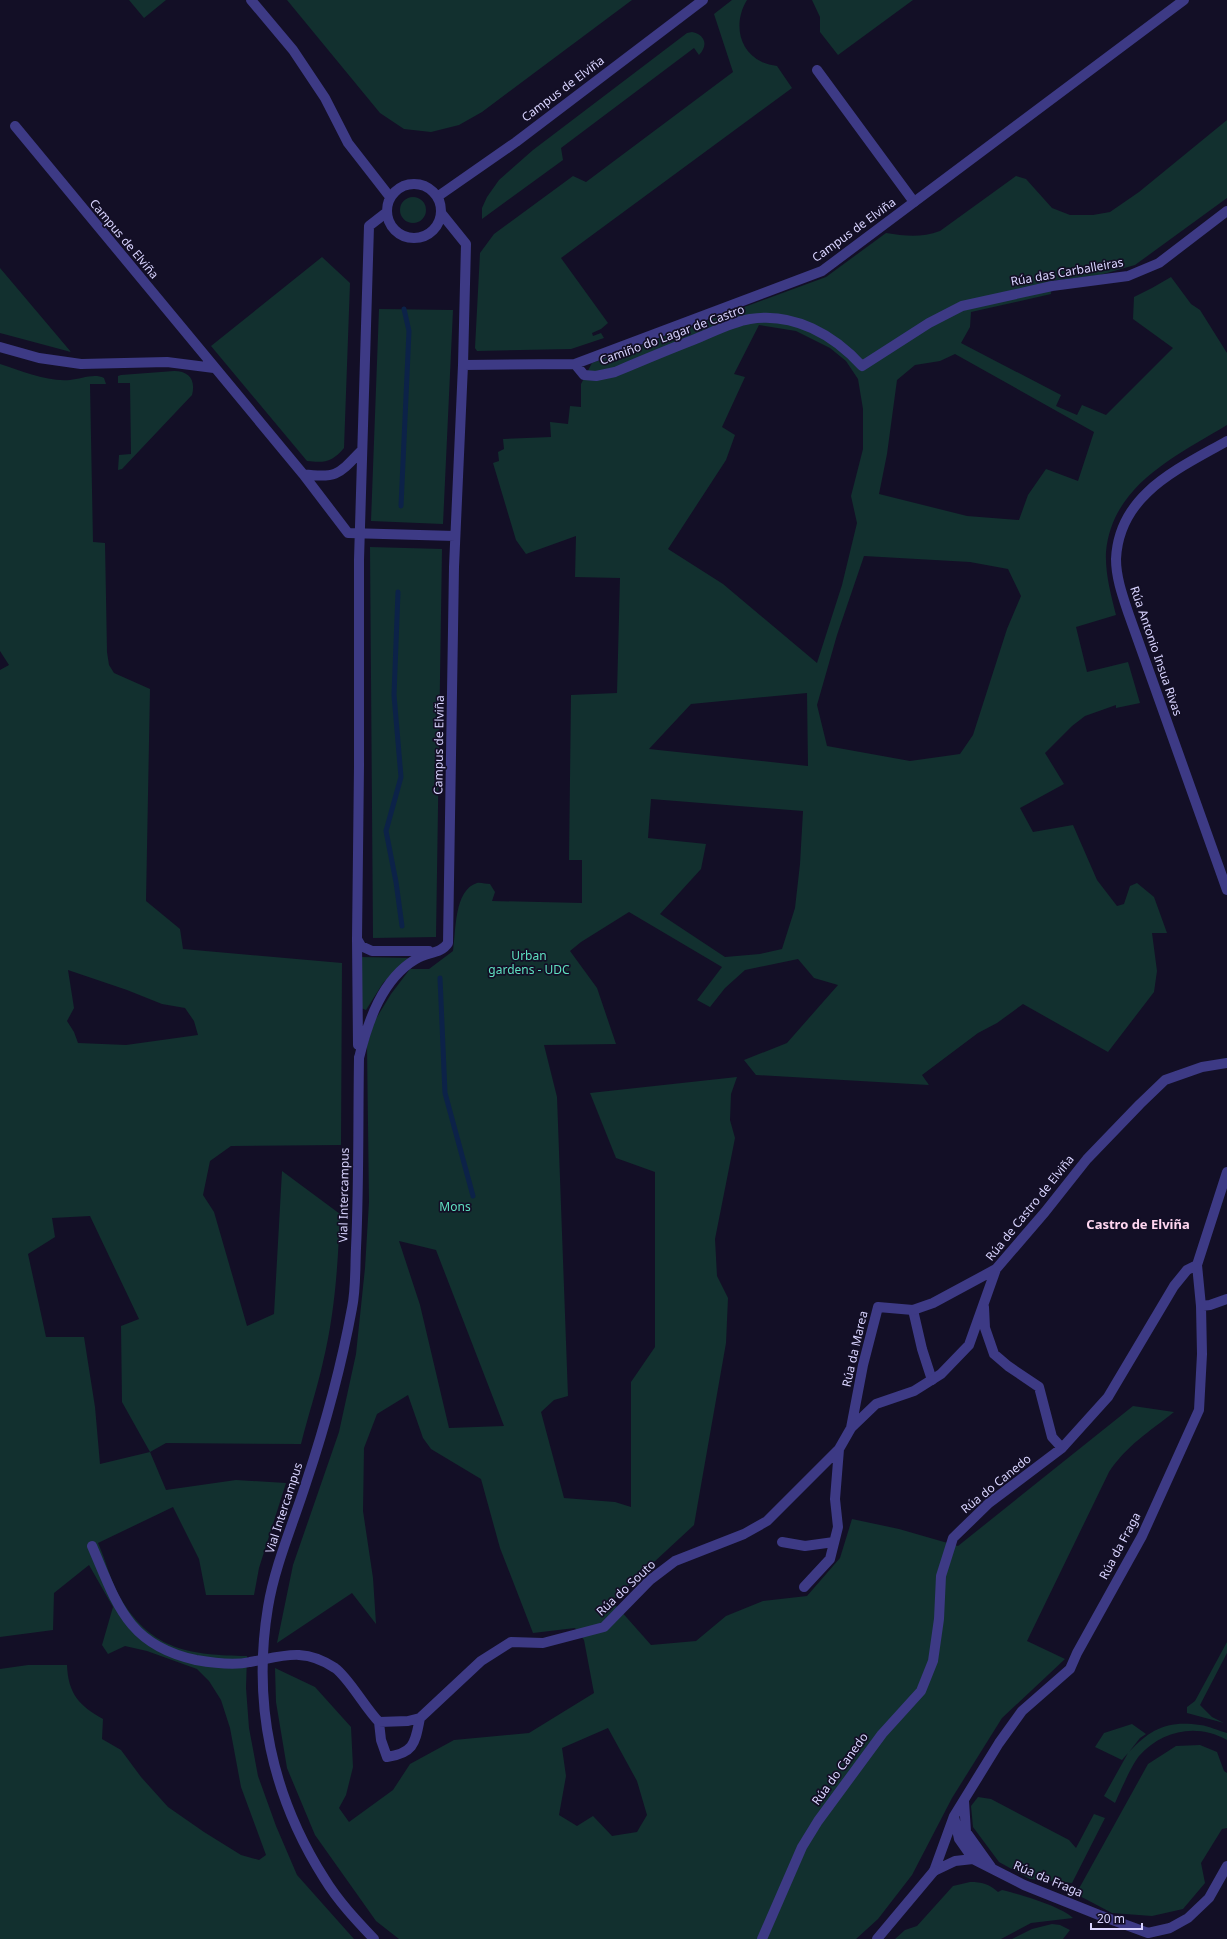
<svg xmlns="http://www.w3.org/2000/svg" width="1227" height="1939" font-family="'Noto Sans',sans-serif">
<rect width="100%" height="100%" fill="#130f26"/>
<path fill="#12302f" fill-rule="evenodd" d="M129,0H166L144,18Z
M287,0H632L482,112L459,125L431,132L404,129L380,113Z
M732,0H747C734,21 737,50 762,62C766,64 772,65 777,66L792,88L561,258L608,323L601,329L592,333L593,336L601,333L604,338L571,349L477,351L475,348L480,253L494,234L573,176L586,182L733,72L714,14Z
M812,0H913L838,55L820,32V17Z
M692,32C706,35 708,46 699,55L694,48L561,148L563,160L482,219V208L487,197L499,180L533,150L687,33Z
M1227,120V198L1135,265L1100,275L1050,281L1051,294L971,312L970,327L961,343L1061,395L1056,406L1077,415L1082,405L1106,415L1173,348L1133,319L1134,297L1152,288L1171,277L1191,304L1200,310L1227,353V425C1176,456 1112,485 1106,552C1105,573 1111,595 1116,615L1076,627L1087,672L1128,662L1140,703L1116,708V705L1085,716L1072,726L1045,753L1064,784L1020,808L1033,832L1073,825L1097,880L1117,906L1124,904L1130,886L1137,883L1154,897L1167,933H1152L1157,971L1154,992L1108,1052L1023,1004L997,1023L978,1033L922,1075L929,1085L756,1075L744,1060L787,1043L838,985L814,978L798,959L745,970L725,988L710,1007L697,1000L722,967L629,912L581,942L570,951L597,988L616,1044L544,1045L557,1097L568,1396L554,1400L541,1412L564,1498L615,1502L631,1507V1382L655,1347V1172L616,1158L590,1093L737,1077L731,1094L730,1120L735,1138L715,1239L717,1276L728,1298L726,1343L694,1525L612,1601L651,1645L696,1641L726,1616L763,1601L807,1596L840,1558L852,1519L899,1529L958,1546L1133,1406L1174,1412C1149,1432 1127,1445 1109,1472L1027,1641L1065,1659L1002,1718L952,1798L912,1875L878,1919L856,1939H399L376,1921L315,1835L287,1768L276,1702L275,1668L315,1687L351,1727L353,1767L346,1795L339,1808L349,1822L393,1790L410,1764L454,1740L529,1733L594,1693L584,1640L575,1628L533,1633L500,1548L481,1479L431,1449L423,1438L408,1395L377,1414L364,1448L363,1511L373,1578L376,1624L352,1593L277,1643L293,1565L339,1432L356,1354L365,1268L369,1202L367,1046L374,1022L391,994L410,969H429L453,951C456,931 454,890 477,883C480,882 486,884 490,884L495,892L492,901L582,903V860H569L571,695L617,693L620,578L575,577L576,536L526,554L516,540L493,463L499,461L498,452L504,449L503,439L551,437L550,422L568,424L570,406L581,407V384L592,363L826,277L886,233C905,236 921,238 940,231L1016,176L1026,179L1052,208L1070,215H1093L1110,212L1139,192ZM759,325L796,331L830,348L846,361L858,379L863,409V449L851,496L857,523L842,585L817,663L723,584L668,549L726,460L735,435L722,427L745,377L734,374ZM955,354L1094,432L1078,481L1046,469L1028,495L1019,520L967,516L879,494L887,454L897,380L915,365L940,361ZM864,556L970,562L1008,569L1021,596L1007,629L973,735L960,754L910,761L827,746L817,705L837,635ZM807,693L808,766L649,749L691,704ZM651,799L803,811L800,864L795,908L782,949L760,954L725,957L660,914L701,869L706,844L648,838ZM399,1241L436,1250L504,1426L449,1428L420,1305ZM608,1728L637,1781L647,1815L637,1832L612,1836L593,1816L577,1826L559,1815L566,1776L562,1748Z
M400 210a13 13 0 1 1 26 0a13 13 0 1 1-26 0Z
M322,257L350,283L344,448C332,462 325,463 307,461L211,346Z
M0,268L71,352L0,333Z
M379,309L453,310L443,524L371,521Z
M0,364C22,371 47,382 70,380C81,379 94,373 104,378L106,384H90L93,542L105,543L107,652L109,665L114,673L150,689L146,901L180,929L183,949L342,963L341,1145L231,1146L210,1161L203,1195L214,1212L247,1326L274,1314L282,1171L340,1214C338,1263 335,1313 323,1362C317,1389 308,1416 301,1444L166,1443L150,1452L166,1490L236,1480L286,1483L259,1568L254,1595H206L199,1559L173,1507L98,1543C106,1561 111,1583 121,1599C152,1651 191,1655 247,1656L246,1688L249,1728L258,1776L276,1826L297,1875L354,1939H0V1669L28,1665H67C68,1693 79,1706 103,1719L102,1739L121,1750L141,1777L168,1807L204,1832L241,1855L259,1860L266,1855L241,1787L230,1728L221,1700L209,1681L197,1669L147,1651L125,1646L108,1654L102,1645L113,1607L89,1565L54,1593L53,1630L0,1637V670L9,665L0,651ZM68,970L127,990L162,1004L185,1008L194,1021L198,1035L126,1045L78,1043L74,1032L67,1021L74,1008ZM90,1216L139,1319L121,1326L122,1402L150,1452L100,1464L95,1407L84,1337H46L28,1254L55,1237L52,1218Z
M174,371C189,371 196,380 192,395L122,469L118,470L119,455L131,454L130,383H118V376L121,375Z
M370,547L442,549L436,937L373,938Z
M361,957L408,958L383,983L366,1010L361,1008Z
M1227,1642V1653L1200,1705L1212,1717L1224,1723L1187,1713V1707L1195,1701Z
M1132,1724L1146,1734L1140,1738L1129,1752C1150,1729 1168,1720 1200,1725C1210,1726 1218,1731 1227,1733V1740C1197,1723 1162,1730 1139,1756C1131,1766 1121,1790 1115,1803L1104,1796L1128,1753L1122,1760L1095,1747L1104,1733Z
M1200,1745L1217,1752L1224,1771L1227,1773V1828L1222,1829L1201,1863L1205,1883L1183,1909L1152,1916L1112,1913L1076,1894L1148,1764L1176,1746Z
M978,1797L991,1799L1069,1840L1076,1848L1094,1814L1105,1818L1072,1883L1030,1879L999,1862L973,1827L971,1806Z
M970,1882C982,1882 989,1884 998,1892L1002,1890C1019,1894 1061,1906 1073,1918L1031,1923L1001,1939H895L905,1930L917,1926L953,1886Z
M1052,1924L1060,1925L1070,1930L1063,1939H1012L1032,1929Z"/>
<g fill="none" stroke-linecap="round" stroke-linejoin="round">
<path stroke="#0c2248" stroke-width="5" d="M401,506L409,331L404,309
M398,592L394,695L401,777L386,831L396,882L402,926
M440,978L445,1093L473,1196"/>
<path stroke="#3d3a85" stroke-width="10" d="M817,70L914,202
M913,1310L922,1349L932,1380"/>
<path stroke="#3d3a85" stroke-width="10" d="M251,0L293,50L325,98L348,143L390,197
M15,126L303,474L348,533L455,536
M387 211a27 27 0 1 1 54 0a27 27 0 1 1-54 0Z
M437,197L516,142L703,0
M0,347L39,358L81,364L167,362L214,368
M575,364L584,375L596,376L615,372C641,361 667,350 693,340C711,333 731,322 750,319C794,312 834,335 862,366L929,323L962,306L1052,286L1128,276L1159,263L1227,211
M463,365L575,364L822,271L1184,0
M1227,441C1178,469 1119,494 1116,559C1116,578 1123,597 1129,615L1227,890
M303,474C337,479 339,474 362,450
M357,939L361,946L372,951H429
M358,1045L357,939L359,766V560L369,226L387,212
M359,1058C368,1021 382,979 416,959C427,952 441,954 448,943L454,567L463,365L466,244L441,213
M1197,1265L1201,1306L1202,1354L1199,1410L1142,1536L1077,1653L1070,1669L1022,1711L999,1743L954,1816L959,1839L973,1859L1024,1885L1099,1915L1148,1933L1170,1928L1188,1918L1209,1898L1227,1866
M1201,1306L1210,1305L1227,1299
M984,1307L985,1328L994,1354L1008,1366L1039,1387L1052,1437L1062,1448
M851,1428L876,1404L914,1391L941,1374L969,1345L996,1269L1045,1212L1087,1159L1140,1104L1165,1080L1202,1067L1227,1063
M782,1542L805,1546L834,1542
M92,1546C117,1604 127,1645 196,1660C213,1663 233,1666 250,1662C283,1656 304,1647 335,1668C349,1678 365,1708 379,1722L408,1721L420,1718L481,1661L511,1642L543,1643L604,1627L650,1580L675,1561L744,1534L767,1521L839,1449L851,1428L863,1365L878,1307L913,1310L933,1303L996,1269
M804,1587L830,1559L838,1527L835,1499L839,1449
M379,1722L381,1740L387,1757C415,1753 415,1742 420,1718
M964,1801L966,1832L991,1867
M934,1871L954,1816
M934,1871L955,1861L973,1859
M762,1939L802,1847L818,1821L882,1734L921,1691L933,1661L939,1619L941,1576L953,1538L989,1503L1062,1448L1108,1397L1174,1286L1187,1270L1197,1265L1227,1172"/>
<path stroke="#3d3a85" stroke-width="10" d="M359,1058C358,1121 359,1185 356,1248C355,1268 356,1289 352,1308C341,1368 325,1426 306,1483C293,1524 275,1565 268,1607C252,1704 272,1796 324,1878C338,1901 356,1920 374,1939
M877,1939L934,1871"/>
</g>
<g text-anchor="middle" stroke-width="3.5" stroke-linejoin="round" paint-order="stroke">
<g font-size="12" fill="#d9d4ff" stroke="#130f26">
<text transform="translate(563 89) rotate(-37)" y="4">Campus de Elviña</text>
<text transform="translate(854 230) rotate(-36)" y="4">Campus de Elviña</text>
<text transform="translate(124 239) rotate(50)" y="4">Campus de Elviña</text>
<text transform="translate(1067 272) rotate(-10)" y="4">Rúa das Carballeiras</text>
<text transform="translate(672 335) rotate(-20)" y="4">Camiño do Lagar de Castro</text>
<text transform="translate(1156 651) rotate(71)" y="4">Rúa Antonio Insua Rivas</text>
<text transform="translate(439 745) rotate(-89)" y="4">Campus de Elviña</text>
<text transform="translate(344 1195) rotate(-89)" y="4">Vial Intercampus</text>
<text transform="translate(1030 1208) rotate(-51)" y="4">Rúa de Castro de Elviña</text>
<text transform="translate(855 1349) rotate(-77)" y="4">Rúa da Marea</text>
<text transform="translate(996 1484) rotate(-39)" y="4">Rúa do Canedo</text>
<text transform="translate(284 1508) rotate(-72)" y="4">Vial Intercampus</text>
<text transform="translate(1120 1546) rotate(-62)" y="4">Rúa da Fraga</text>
<text transform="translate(626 1588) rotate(-43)" y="4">Rúa do Souto</text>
<text transform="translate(840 1769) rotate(-54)" y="4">Rúa do Canedo</text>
<text transform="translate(1048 1879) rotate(23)" y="4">Rúa da Fraga</text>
</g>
<g font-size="12" fill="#5fe0c0" stroke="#130f26">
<text x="529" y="960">Urban<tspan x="529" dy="14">gardens - UDC</tspan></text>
<text x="455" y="1211">Mons</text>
</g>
<g font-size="13" font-weight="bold" fill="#ffd6f0" stroke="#130f26">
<text x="1138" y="1229">Castro de Elviña</text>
</g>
</g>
<path d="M1091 1923v6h51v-6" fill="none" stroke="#d9d4ff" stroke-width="2"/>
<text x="1097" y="1923" font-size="12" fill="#d9d4ff" stroke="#130f26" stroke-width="3" paint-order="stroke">20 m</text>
</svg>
